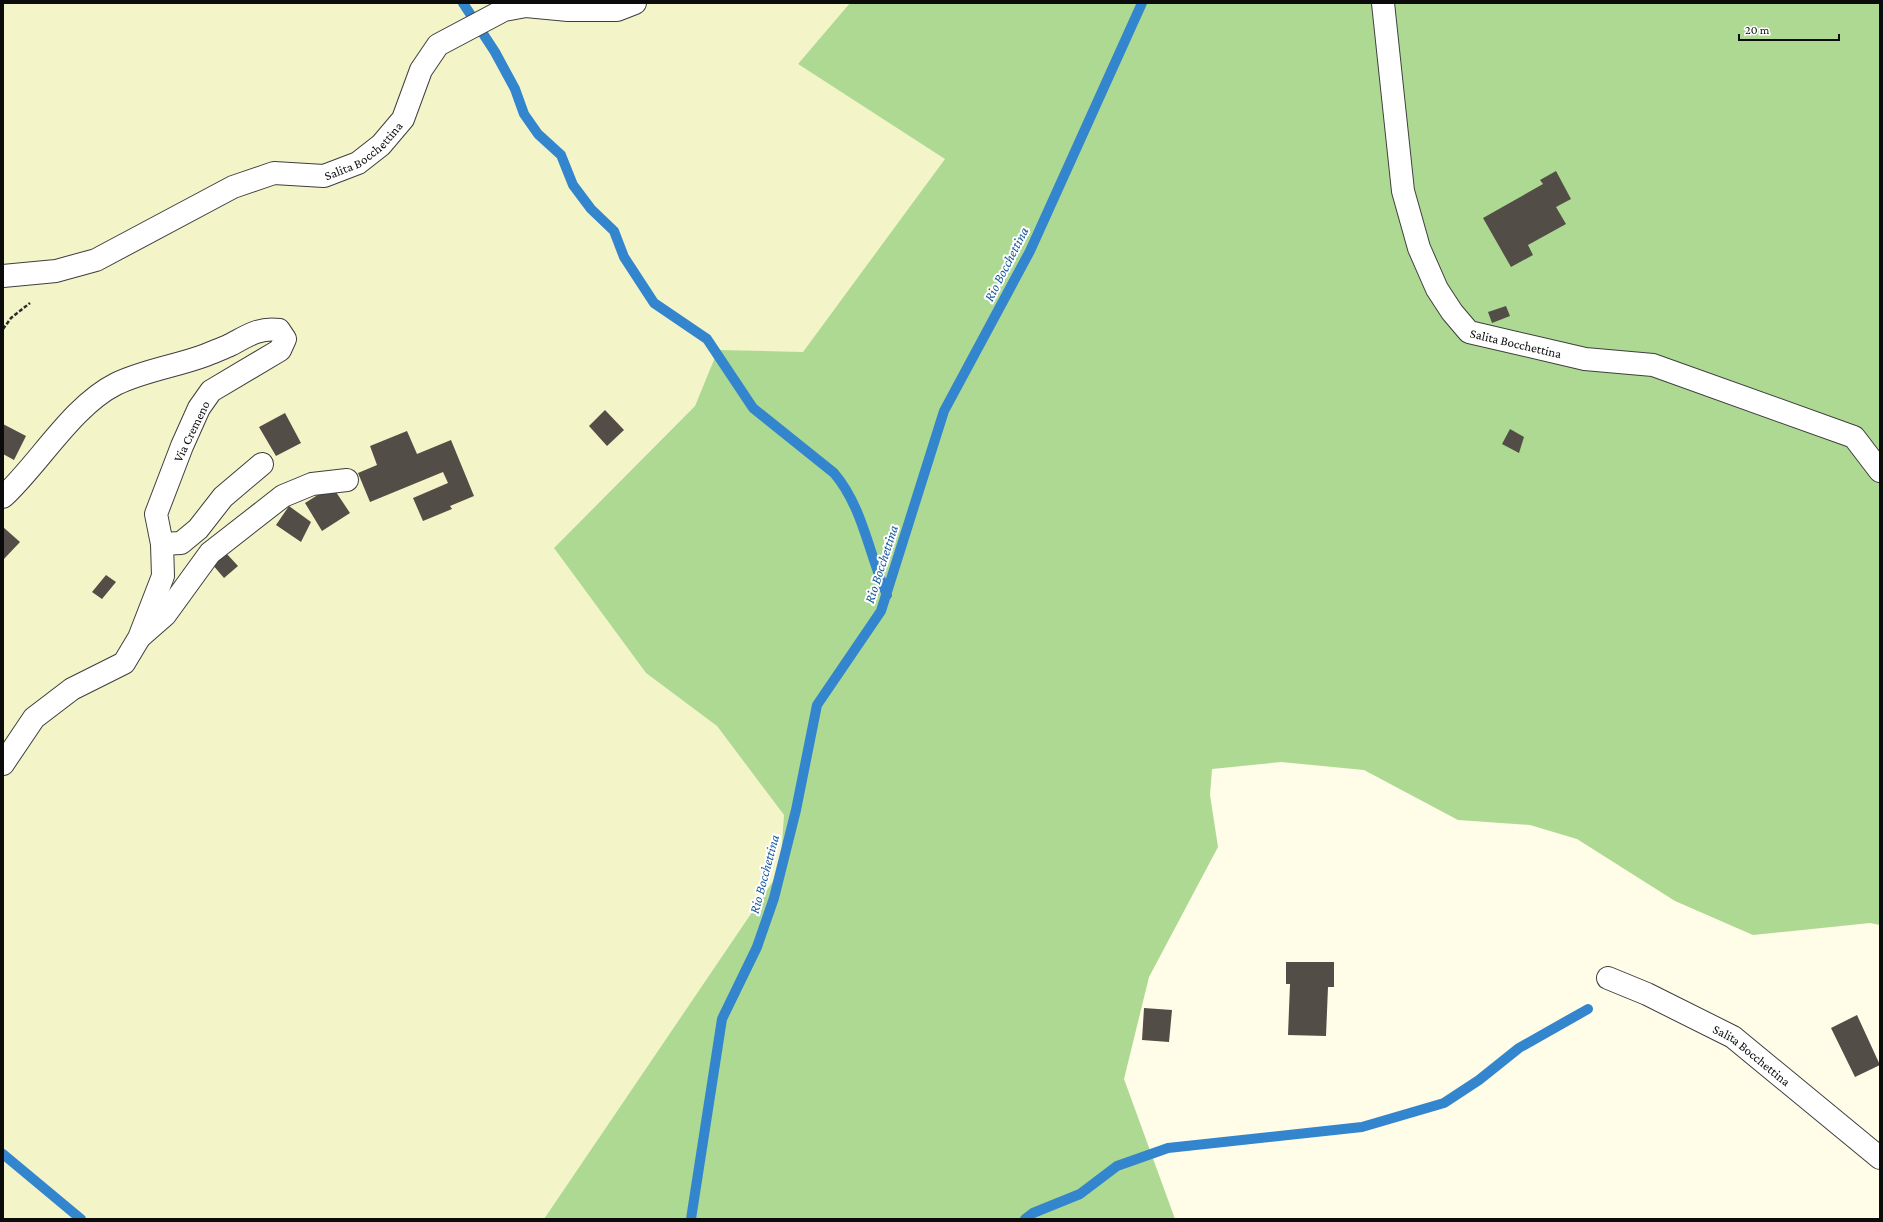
<svg xmlns="http://www.w3.org/2000/svg" width="1883" height="1222" font-family="'Crimson Pro',serif">
<rect width="100%" height="100%" fill="#fffce8"/>
<path fill="#f4f4c9" d="M3,3H850L798,64L946,159L803,352L718,351L695,406L554,548L646,673L717,726L784,815L780,871L544,1219H3Z"/>
<path fill="#add992" d="M850,3H1880V925L1870,923L1753,935L1675,901L1577,839L1530,825L1458,820L1364,770L1281,762L1212,769L1210,795L1218,847L1149,977L1124,1079L1175,1219H544L780,871L784,815L717,726L646,673L554,548L695,406L718,350L803,352L945,159L798,64Z"/>
<g fill="none" stroke-linecap="round" stroke-linejoin="round">
<path stroke="#3385ce" stroke-width="10" d="M463,3L495,52L515,89L524,114L538,134L561,155L573,185L591,209L614,231L624,257L654,303L707,339L753,408L834,473C863,507 869,555 887,595
M3,1154L81,1219
M691,1219L722,1019L757,947L774,898L796,810L817,705L881,611L944,411L1030,251L1142,3
M1025,1219L1033,1213L1080,1194L1117,1166L1168,1148L1362,1127L1444,1103L1479,1080L1519,1048L1588,1009"/>
</g>
<path fill="#534d47" d="M1556,171L1571,199L1556,207L1566,224L1528,245L1533,255L1511,267L1483,218L1543,184L1540,180Z
M1506,306L1510,316L1492,323L1488,312Z
M605,410L624,430L607,446L589,426Z
M285,413L301,443L276,456L259,427Z
M3,424L26,436L14,460L3,454Z
M1510,429L1524,437L1519,453L1502,444Z
M407,431L417,454L451,440L474,496L450,506L452,509L423,521L413,498L448,483L443,472L370,502L358,473L377,465L370,446Z
M332,486L350,513L322,531L305,503Z
M289,506L311,522L301,542L276,525Z
M3,527L20,542L3,560Z
M226,553L238,566L224,578L212,564Z
M106,575L116,582L102,599L92,592Z
M1286,962H1334V987H1328L1326,1036L1288,1035L1290,984H1286Z
M1144,1008L1172,1010L1169,1042L1142,1040Z
M1857,1015L1880,1065L1855,1077L1831,1028Z"/>
<g fill="none" stroke-linecap="round" stroke-linejoin="round">
<defs>
<g id="minor">
<path id="s1" d="M1383,3L1403,191L1419,248L1437,289L1452,312L1469,332L1585,359L1653,365L1854,437L1880,471"/>
<path id="s2" d="M3,276L56,271L96,260L233,187L274,173L324,176L358,163L381,145L403,119L421,70L438,45L504,10L526,6L568,10H617L635,3"/>
<path d="M3,497C39,464 72,406 116,384C145,370 177,366 206,355C213,352 221,349 228,346C246,337 258,327 279,330L285,339L280,350L211,391L199,408L182,446L156,514L162,544L163,576L139,638L124,663L72,689L34,718L3,764"/>
<path d="M162,544L181,543L198,529L223,497L262,464"/>
<path d="M141,636L165,615L210,553L283,496L312,484L347,480"/>
<path id="s3" d="M1608,978L1647,994L1733,1037L1880,1158"/>
</g>
</defs>
<use href="#minor" stroke="#3e3e3e" stroke-width="24"/>
<path stroke="#2d2d2d" stroke-width="2.5" stroke-dasharray="4 2" stroke-linecap="butt" d="M3,329L11,318L30,303"/>
<use href="#minor" stroke="#fff" stroke-width="22"/>
</g>
<g text-anchor="middle" stroke-width="4" stroke-linejoin="round" paint-order="stroke">
<g font-size="13" fill="#0b0b0b" stroke="#fff">
<text dy="5" stroke="none"><textPath href="#s2" startOffset="391">Salita Bocchettina</textPath></text>
<text dy="5" stroke="none"><textPath href="#s1" startOffset="395">Salita Bocchettina</textPath></text>
<text transform="translate(191 431) rotate(-64)" y="5">Via Cremeno</text>
<text dy="5" stroke="none"><textPath href="#s3" startOffset="164">Salita Bocchettina</textPath></text>
</g>
<g font-size="14" font-style="italic" fill="#14579c" stroke="#fff">
<text transform="translate(1006 264) rotate(-63)" y="5">Rio Bocchettina</text>
<text transform="translate(881 564) rotate(-72)" y="5">Rio Bocchettina</text>
<text transform="translate(764 874) rotate(-75)" y="5">Rio Bocchettina</text>
</g>
</g>
<rect width="1883" height="1222" fill="none" stroke="#0b0b0b" stroke-width="8"/>
<path d="M1739 34v6h100v-6" fill="none" stroke="#0b0b0b" stroke-width="2"/>
<text x="1745" y="34" font-size="12" fill="#0b0b0b" stroke="#ffffff" stroke-width="3" paint-order="stroke">20 m</text>
</svg>
